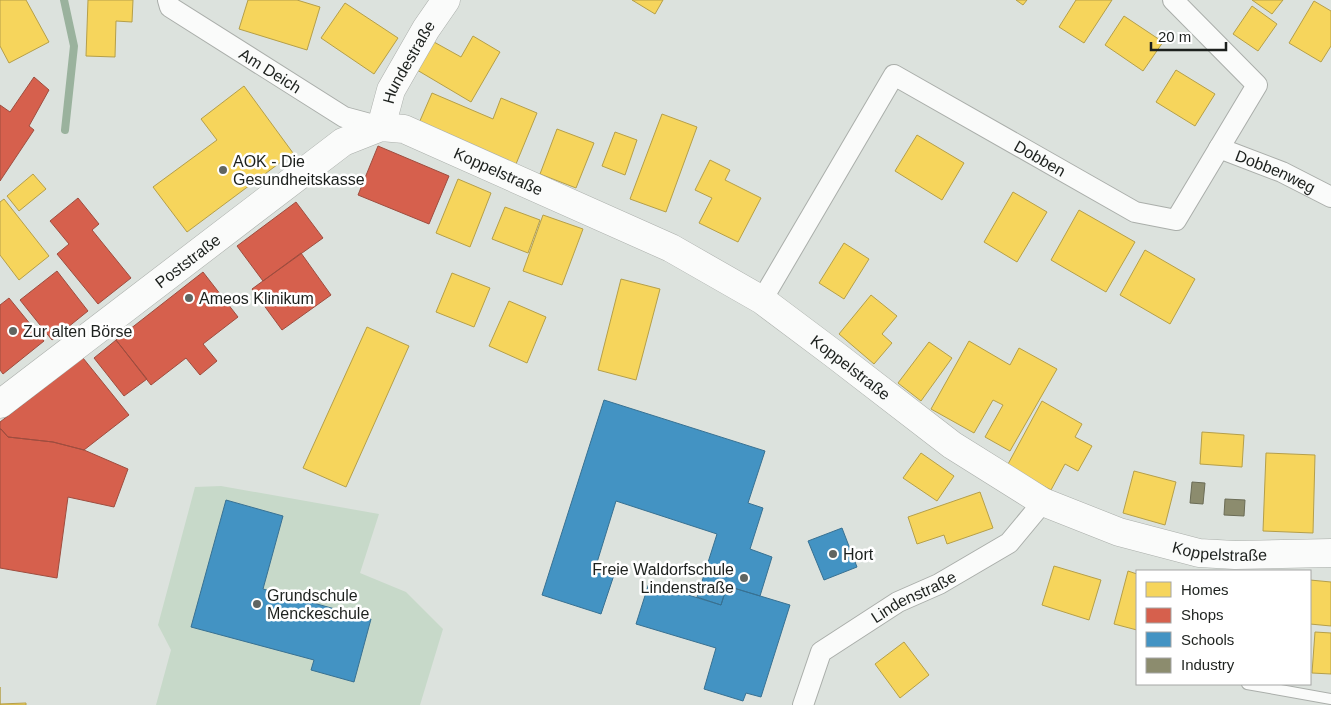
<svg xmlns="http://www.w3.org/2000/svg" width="1331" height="705" font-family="Helvetica,sans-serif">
<rect width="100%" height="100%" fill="#dce2dd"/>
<path fill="#c7d9c9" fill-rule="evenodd" d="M221,486L379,514L360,573L406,592L443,629L420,705H156L171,650L158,625L195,487ZM226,500L283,516L263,589L371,619L354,681L311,669L314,660L192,627Z"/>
<path fill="#f6d55c" stroke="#b59f49" d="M0,0H26L49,42L9,63L0,46Z
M88,0H133L132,22L116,21L115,57L86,56Z
M248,0H297L320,7L307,50L239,29Z
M632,0H663L655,14Z
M1016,0H1027L1023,5Z
M1076,0H1112L1084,43L1059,27Z
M1252,0H1283L1272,14Z
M1314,1L1331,11V46L1321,62L1289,43Z
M345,3L398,38L374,74L321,38Z
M1252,6L1277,24L1258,51L1233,34Z
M1124,16L1163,42L1143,71L1105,45Z
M473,36L500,52L471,102L417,70L434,42L461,57Z
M1176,70L1215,94L1195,126L1156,102Z
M244,86L293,153L187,232L153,187L217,140L201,119Z
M432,93L493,119L501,98L537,113L516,164L419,123Z
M662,114L697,127L666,212L630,199Z
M557,129L594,143L576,188L540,174Z
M615,132L637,140L625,175L602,166Z
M917,135L964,163L942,200L895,171Z
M710,160L730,170L725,180L761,198L738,242L699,223L712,198L695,190Z
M33,174L46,189L19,211L7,196Z
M458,179L491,193L470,247L436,233Z
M1013,192L1047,212L1017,262L984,242Z
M4,199L49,256L19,280L0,255V202Z
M505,207L540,220L528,253L492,239Z
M1079,210L1135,242L1106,292L1051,260Z
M543,215L583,229L562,285L523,271Z
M844,243L869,259L844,299L819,283Z
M1145,250L1195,279L1170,324L1120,295Z
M452,273L490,288L474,327L436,312Z
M621,279L660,289L636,380L598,370Z
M871,295L897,316L882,334L892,343L874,364L839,334Z
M509,301L546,317L527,363L489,346Z
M367,327L409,346L346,487L303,468Z
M969,341L1010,365L1019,348L1057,369L1010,451L985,437L1003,405L993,400L974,433L931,409Z
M929,342L952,358L921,401L898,383Z
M1042,401L1082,424L1075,437L1092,446L1078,471L1065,464L1051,490L1007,466Z
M1202,432L1244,435L1242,467L1200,464Z
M921,453L954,476L937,501L903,478Z
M1266,453L1315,455L1313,533L1263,531Z
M1134,471L1176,482L1165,525L1123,513Z
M980,492L993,528L947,544L944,535L917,544L908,517Z
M1054,566L1101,580L1089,620L1042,605Z
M1128,571L1137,574V630L1114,624Z
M1310,580L1331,582V626L1310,624Z
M1315,632L1331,633V674L1312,673Z
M904,642L929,675L900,698L875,664Z
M0,687V704L26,703V705H0Z"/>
<path fill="#d6604d" stroke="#9e4d3f" d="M34,77L49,90L29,126L34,130L0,181V105L10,112Z
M378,146L449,176L429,224L358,195Z
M78,198L99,224L92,230L131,278L98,304L57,254L69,244L50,221Z
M296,202L323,238L263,281L237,246Z
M301,253L331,295L282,330L252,289Z
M57,271L88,311L52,340L20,300Z
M203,272L238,317L203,344L217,361L200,375L186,358L151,385L116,340Z
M9,298L44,341L3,374L0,370V305Z
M116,340L147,379L124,396L94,358Z
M83,358L129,415L84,450L53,442L8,437L0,428V422Z
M1,429L8,437L53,442L84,450L128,469L114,507L68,497L57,578L0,568V430Z"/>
<path fill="#4393c3" stroke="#387192" d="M604,400L765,451L748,503L763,508L750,549L772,557L760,596L727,586L721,605L697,597L717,534L616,501L595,569L614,575L601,614L542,595Z
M226,500L283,516L263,589L371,619L354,682L311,670L314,660L191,627Z
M842,528L857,567L824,580L808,541Z
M649,583L721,605L727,586L790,605L761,697L746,693L743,701L704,689L716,648L636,624Z"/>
<path fill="#8c8c6e" stroke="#6b6c56" d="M1192,482L1205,483L1203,504L1190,503Z
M1225,499L1245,500L1244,516L1224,515Z"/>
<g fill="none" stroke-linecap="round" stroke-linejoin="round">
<path stroke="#9ab29d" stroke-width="8" d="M64,0L74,46L65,130"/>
<defs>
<path id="lane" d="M1247,684L1331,699"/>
<g id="street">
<path id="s1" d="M168,0L170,7L344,117L381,127"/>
<path id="s2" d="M1219,148L1282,172L1331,197"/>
<path id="s3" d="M762,300L894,75L1135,212L1176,220L1257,85L1173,0"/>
<path id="s4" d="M803,705L821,652L898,602L939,584L1009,543L1043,502"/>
</g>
<g id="secondary">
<path id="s5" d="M381,127L391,90L426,29L446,0"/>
<path id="s6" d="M0,404L343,142L381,127L404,129L671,248L762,300L834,354L952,445L1043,502L1119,532L1199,553L1235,555L1331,553"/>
</g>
</defs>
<use href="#lane" stroke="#aaaeaa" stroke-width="12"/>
<use href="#street" stroke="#aaaeaa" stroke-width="22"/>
<use href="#secondary" stroke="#aaaeaa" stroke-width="29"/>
<use href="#lane" stroke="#fafbfa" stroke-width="10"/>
<use href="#street" stroke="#fafbfa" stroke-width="20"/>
<use href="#secondary" stroke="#fafbfa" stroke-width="28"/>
</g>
<g fill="#606561" stroke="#fff" stroke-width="2">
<circle cx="223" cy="170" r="5"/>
<circle cx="189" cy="298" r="5"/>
<circle cx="13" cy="331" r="5"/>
<circle cx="833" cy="554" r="5"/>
<circle cx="744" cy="578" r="5"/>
<circle cx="257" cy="604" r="5"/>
</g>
<g text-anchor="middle" stroke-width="5" stroke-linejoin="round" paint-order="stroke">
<g font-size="16" fill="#1d211e" stroke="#fff">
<text dy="6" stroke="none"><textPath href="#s5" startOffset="71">Hundestraße</textPath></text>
<text dy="6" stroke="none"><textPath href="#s1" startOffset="126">Am Deich</textPath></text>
<text dy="6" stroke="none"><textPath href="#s3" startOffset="429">Dobben</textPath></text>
<text dy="6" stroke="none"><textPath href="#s6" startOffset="599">Koppelstraße</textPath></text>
<text dy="6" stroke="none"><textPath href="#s2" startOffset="61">Dobbenweg</textPath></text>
<text dy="6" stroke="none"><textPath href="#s6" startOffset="236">Poststraße</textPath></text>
<text dy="6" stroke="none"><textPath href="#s6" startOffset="1004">Koppelstraße</textPath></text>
<text dy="6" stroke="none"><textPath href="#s6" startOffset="1424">Koppelstraße</textPath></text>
<text dy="6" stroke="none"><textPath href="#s4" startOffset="164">Lindenstraße</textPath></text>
</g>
<g font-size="16" fill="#1d211e" stroke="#fff" text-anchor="start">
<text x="233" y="167">AOK - Die<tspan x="233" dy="18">Gesundheitskasse</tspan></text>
<text x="199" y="304">Ameos Klinikum</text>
<text x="23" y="337">Zur alten Börse</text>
<text x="843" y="560">Hort</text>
<text x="734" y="575" text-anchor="end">Freie Waldorfschule<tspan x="734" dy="18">Lindenstraße</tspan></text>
<text x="267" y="601">Grundschule<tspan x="267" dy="18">Menckeschule</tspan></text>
</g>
</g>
<rect x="1136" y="570" width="175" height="115" fill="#ffffff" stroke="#a5a6a5"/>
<rect x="1146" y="582" width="25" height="15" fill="#f6d55c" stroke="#a5a6a5"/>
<text x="1181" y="595" font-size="15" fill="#1d211e">Homes</text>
<rect x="1146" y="608" width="25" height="15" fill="#d6604d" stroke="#a5a6a5"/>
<text x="1181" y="620" font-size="15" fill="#1d211e">Shops</text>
<rect x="1146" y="632" width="25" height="15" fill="#4393c3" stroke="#a5a6a5"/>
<text x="1181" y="645" font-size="15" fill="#1d211e">Schools</text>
<rect x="1146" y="658" width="25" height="15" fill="#8c8c6e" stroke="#a5a6a5"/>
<text x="1181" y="670" font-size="15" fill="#1d211e">Industry</text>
<path d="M1151 42v8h75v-8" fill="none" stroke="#1d211e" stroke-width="2.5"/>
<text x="1158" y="42" font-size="15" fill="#1d211e" stroke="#ffffff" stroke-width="4" paint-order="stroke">20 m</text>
</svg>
